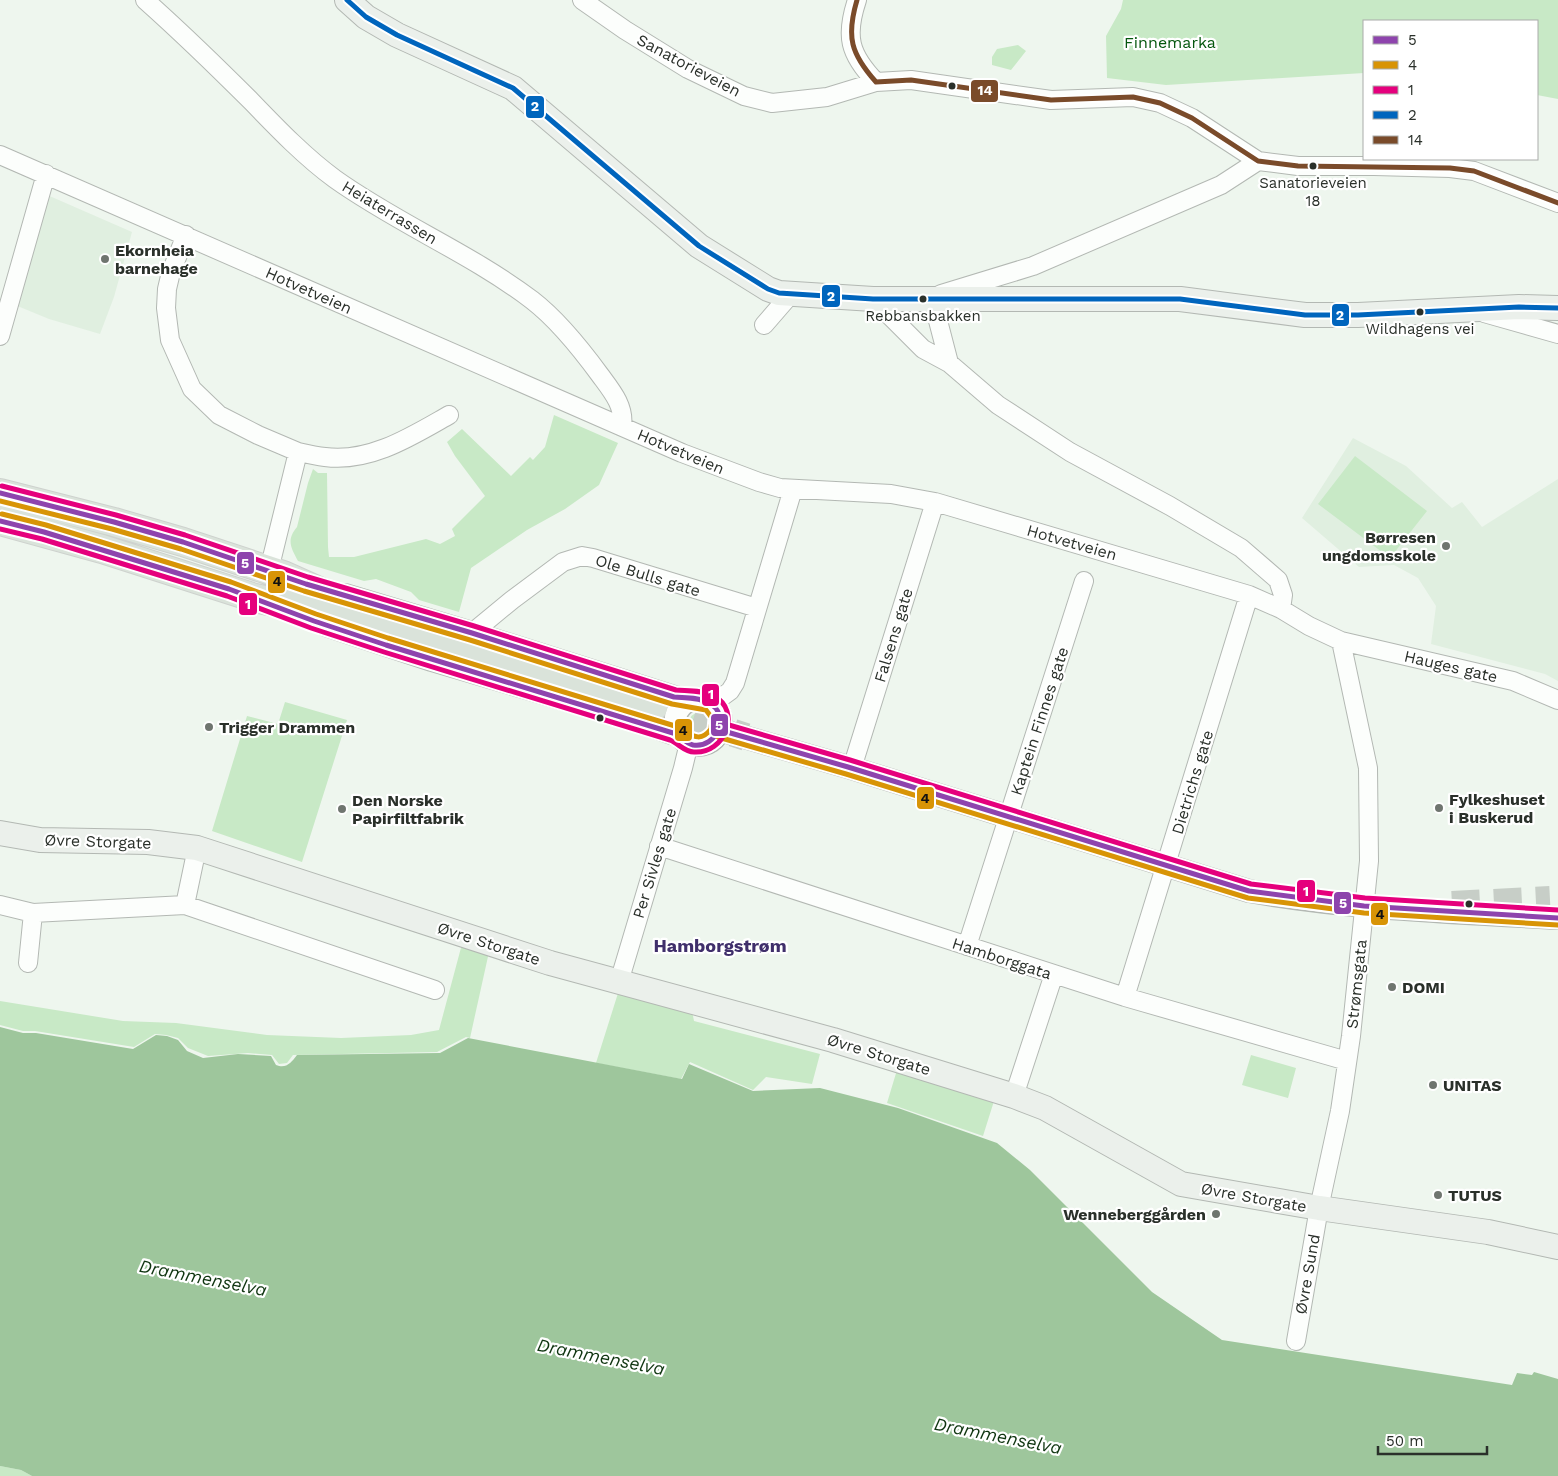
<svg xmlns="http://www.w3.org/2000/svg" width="1558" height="1476" font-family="'Work Sans',sans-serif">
<rect width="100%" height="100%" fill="#eef6ee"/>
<path fill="#e0efe0" d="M45,194L132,232L114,297L100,334L49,319L15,305Z
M1353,438L1406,466L1452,508L1462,502L1482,527L1558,479V681L1545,674L1431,644L1436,606L1418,578L1394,565L1359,567L1302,518Z"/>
<path fill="#c8e9c6" d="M1123,0H1558V99L1537,95V21H1364V73L1166,85L1107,78L1106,36L1121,9Z
M1018,45L1026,51L1011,70L992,65V57L997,49Z
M554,415L618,443L599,485L565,509L527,530L471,568L459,612L419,600L411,592L376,579L364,581L298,561C291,548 286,540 297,527L308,483L313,469L318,473H327L328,547L329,557H354L426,539L440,544L455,536L452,529L485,496L455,456L447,442L462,429L511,476L530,457L533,460L545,447Z
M1355,456L1427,511L1390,558L1318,504Z
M285,702L347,720L302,862L212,831L247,716L278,724Z
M689 722a9 9 0 1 1 18 0a9 9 0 1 1-18 0Z
M462,944L489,952L470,1038L466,1037L437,1052L293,1055L287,1063L279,1064L272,1055L248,1053L208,1056L188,1048L178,1038L166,1035L155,1034L134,1047L35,1031H23L0,1025V1001L123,1021L176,1023L267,1035L341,1038L411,1035L439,1030Z
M619,990L692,1011L694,1021L820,1054L812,1084L766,1077L753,1090L690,1062L681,1079L596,1063Z
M1251,1055L1296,1068L1288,1098L1242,1085Z
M897,1070L994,1101L983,1136L887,1103Z
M0,1466L21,1470L32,1476H0Z"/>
<path fill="#9ec69c" d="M0,1027L23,1033H36L133,1049L156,1035L167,1036L178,1040L187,1051L203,1058L238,1054L271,1056L276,1065C286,1069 291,1063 297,1055L440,1053L468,1038L682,1079L689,1064L753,1091L820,1088L898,1108L997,1143L1030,1170L1152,1292L1222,1340L1512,1385L1517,1373L1532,1375L1534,1372L1558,1379V1476H32L21,1470L0,1466Z"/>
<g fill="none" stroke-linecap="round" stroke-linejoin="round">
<path stroke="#c7cec7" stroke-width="28" stroke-dasharray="28 14" stroke-linecap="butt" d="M653,707L746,737
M1452,905L1550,900"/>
<defs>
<path id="minor" d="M145,0C182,33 217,67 252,102C278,129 305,157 335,179C398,224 470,253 532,300C558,320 581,349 600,375C611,390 625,406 622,426
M582,0L625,30L688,69L744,96L772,103L827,97L876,82L911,80L1051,100L1133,97L1160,103L1192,118L1258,161L1298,166H1374L1450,168L1474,171L1558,203
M857,0C845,36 849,54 876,82
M0,155L682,453L759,482L780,488L891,494L935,502L1249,595L1281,609L1309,626L1341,641L1513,681L1558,700
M186,235L171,272L167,289L166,308L170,340L192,389L219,415L258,435L298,452L269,570
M873,299L923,349L949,363L998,405L1070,452L1170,506L1241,548L1278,580L1283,595L1281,609
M1484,313L1558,334
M764,325L790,295
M0,336L46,174
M949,363L936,313V300L941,294L1033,266L1221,185L1258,161
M298,452C307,454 316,456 325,457C370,463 412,436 449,415
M472,633L512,600L563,562L582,556L593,558L757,608
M712,704L730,691L735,683L793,489
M852,768L935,502
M659,846L1125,997L1347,1061
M197,848L185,905L435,990
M0,905L33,913L185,905
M967,946L1084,581
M28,963L33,913
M619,982L683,768L689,743
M1125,997L1249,595
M1014,1096L1054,974
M1296,1341L1319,1208L1340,1111L1351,1036L1369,861L1368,768L1341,641"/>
<path id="tertiary" d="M345,595L472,633L674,697L692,700
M326,625L432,660L635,720L680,736
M675 722a23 23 0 1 1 46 0a23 23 0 1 1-46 0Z
M720,730L848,767L1249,891C1351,909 1455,912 1558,918"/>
<path id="secondary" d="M347,0L366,17L397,35L513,88L699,246L768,289L779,293L873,299H1180L1305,315H1358L1519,307L1558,308
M0,833L40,840L148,842L197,848L550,963L833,1040L1014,1096L1045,1108L1181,1184L1319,1208L1488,1232L1558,1247"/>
<path id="primary" d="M0,493L114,522L183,542L283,575L361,610
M0,521L102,549L255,598L410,632L653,707"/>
</defs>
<use href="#minor" stroke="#b3b8b3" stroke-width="20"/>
<use href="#tertiary" stroke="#b3b8b3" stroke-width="24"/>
<use href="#secondary" stroke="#b3b8b3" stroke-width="26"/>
<use href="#primary" stroke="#ced2ce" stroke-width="30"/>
<use href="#minor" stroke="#fcfefc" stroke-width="18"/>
<use href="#tertiary" stroke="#fcfefc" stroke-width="21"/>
<use href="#secondary" stroke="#ebf0eb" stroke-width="24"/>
<use href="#primary" stroke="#dae3da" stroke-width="28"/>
<defs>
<path id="bus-1" d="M0,493L114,522L183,542L306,584L472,633L674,697C685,698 699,697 709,703C731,714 717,749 693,745C686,743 680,736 673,733L386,645L314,621L229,589L44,532L0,521
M720,730L848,767L1249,891L1364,906L1558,918"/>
<path id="bus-2" d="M0,501L112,529L181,549L304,591L470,640L672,704L706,710L712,718L711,729C698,746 689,731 675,726L388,638L316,614L231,582L46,525L2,514
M718,737L846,774L1248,898L1364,913L1558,925"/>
<path id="bus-3" d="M0,529L42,539L227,596L311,628L384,652L670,740C679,744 685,752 694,752C725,754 742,711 714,696C703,690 688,691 676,690L474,626L308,577L185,535L116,515L2,486
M722,723L850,760L1251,884L1365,898L1558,910"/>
<path id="bus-4" d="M347,0L366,17L397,35L513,88L699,246L768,289L779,293L873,299H1180L1305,315H1358L1519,307L1558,308"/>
<path id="bus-5" d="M857,0C846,37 851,54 876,82L911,80L1051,100L1133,97L1160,103L1192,118L1258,161L1298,166L1450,168L1474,171L1558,203"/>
</defs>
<use href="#bus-1" stroke="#fff" stroke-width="9"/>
<use href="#bus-2" stroke="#fff" stroke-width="9"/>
<use href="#bus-3" stroke="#fff" stroke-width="9"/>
<use href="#bus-4" stroke="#fff" stroke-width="9"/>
<use href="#bus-5" stroke="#fff" stroke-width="9"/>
<use href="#bus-1" stroke="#8e44ad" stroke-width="5"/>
<use href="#bus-2" stroke="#d89406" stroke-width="5"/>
<use href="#bus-3" stroke="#e5007d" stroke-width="5"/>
<use href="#bus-4" stroke="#0065bd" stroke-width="5"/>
<use href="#bus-5" stroke="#7a4b2a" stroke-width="5"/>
</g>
<g fill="#2a302a" stroke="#fff" stroke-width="2">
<circle cx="952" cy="86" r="4.5"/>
<circle cx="1313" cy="166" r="4.5"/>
<circle cx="923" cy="299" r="4.5"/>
<circle cx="1420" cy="312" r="4.5"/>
<circle cx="600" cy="718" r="4.5"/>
<circle cx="1469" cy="904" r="4.5"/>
</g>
<g fill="#6f756f" stroke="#fff" stroke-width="2">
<circle cx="105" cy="259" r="5"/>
<circle cx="1446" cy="546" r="5"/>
<circle cx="209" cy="727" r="5"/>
<circle cx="1439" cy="808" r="5"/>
<circle cx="342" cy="809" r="5"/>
<circle cx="1392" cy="987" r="5"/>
<circle cx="1433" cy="1085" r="5"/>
<circle cx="1438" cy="1195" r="5"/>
<circle cx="1216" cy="1214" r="5"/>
</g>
<g text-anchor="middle" stroke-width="4.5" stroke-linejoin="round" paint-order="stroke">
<g font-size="15" fill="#2a302a" stroke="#fff">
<text x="1313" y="188">Sanatorieveien<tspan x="1313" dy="18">18</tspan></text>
<text x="923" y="321">Rebbansbakken</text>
<text x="1420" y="334">Wildhagens vei</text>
</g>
<g font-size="16" fill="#04570d" stroke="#fff">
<text x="1170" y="48">Finnemarka</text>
</g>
<g font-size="16" fill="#2a302a" stroke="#fff">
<text transform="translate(689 65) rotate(28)" y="6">Sanatorieveien</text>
<text transform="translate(390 212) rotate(31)" y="6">Heiaterrassen</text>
<text transform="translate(309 290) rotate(24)" y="6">Hotvetveien</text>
<text transform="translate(681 451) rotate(23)" y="6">Hotvetveien</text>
<text transform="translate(1072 542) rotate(16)" y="6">Hotvetveien</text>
<text transform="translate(648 575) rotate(17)" y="6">Ole Bulls gate</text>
<text transform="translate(893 635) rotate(-73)" y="6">Falsens gate</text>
<text transform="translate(1451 666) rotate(13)" y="6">Hauges gate</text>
<text transform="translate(1039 721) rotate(-72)" y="6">Kaptein Finnes gate</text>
<text transform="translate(1192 782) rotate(-73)" y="6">Dietrichs gate</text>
<text transform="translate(98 841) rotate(2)" y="6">Øvre Storgate</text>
<text transform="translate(654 863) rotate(-73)" y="6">Per Sivles gate</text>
<text transform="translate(489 943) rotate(18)" y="6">Øvre Storgate</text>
<text transform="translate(1002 958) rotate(18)" y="6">Hamborggata</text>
<text transform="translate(1356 984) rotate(-84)" y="6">Strømsgata</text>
<text transform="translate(879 1054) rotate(17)" y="6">Øvre Storgate</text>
<text transform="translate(1254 1197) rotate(10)" y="6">Øvre Storgate</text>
<text transform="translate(1307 1274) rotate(-80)" y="6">Øvre Sund</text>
</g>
<g font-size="16" font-weight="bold" fill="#2a302a" stroke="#fff" text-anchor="start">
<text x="115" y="256">Ekornheia<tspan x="115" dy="18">barnehage</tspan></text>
<text x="1436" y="543" text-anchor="end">Børresen<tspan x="1436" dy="18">ungdomsskole</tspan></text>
<text x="219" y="733">Trigger Drammen</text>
<text x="1449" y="805">Fylkeshuset<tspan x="1449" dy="18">i Buskerud</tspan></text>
<text x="352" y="806">Den Norske<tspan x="352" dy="18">Papirfiltfabrik</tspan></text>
<text x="1402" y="993">DOMI</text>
<text x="1443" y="1091">UNITAS</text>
<text x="1448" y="1201">TUTUS</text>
<text x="1206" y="1220" text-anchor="end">Wenneberggården</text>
</g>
<g font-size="18" font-weight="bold" fill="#402f6b" stroke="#fff">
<text x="720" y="952">Hamborgstrøm</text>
</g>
<g font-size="18" font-style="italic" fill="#0e340f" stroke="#fff">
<text transform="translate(203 1278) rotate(11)" y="6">Drammenselva</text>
<text transform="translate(601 1357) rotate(11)" y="6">Drammenselva</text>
<text transform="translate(998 1436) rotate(11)" y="6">Drammenselva</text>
</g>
</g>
<g stroke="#fff" stroke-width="2">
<rect x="970" y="79" width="29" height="24" rx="5" fill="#7a4b2a"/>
<rect x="525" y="95" width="20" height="24" rx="5" fill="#0065bd"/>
<rect x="821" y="284" width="20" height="24" rx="5" fill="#0065bd"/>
<rect x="1331" y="303" width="19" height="24" rx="5" fill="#0065bd"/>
<rect x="236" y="551" width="19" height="24" rx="5" fill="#8e44ad"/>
<rect x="267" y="570" width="19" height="24" rx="5" fill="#d89406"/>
<rect x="238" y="592" width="20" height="24" rx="5" fill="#e5007d"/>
<rect x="701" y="683" width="19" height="24" rx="5" fill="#e5007d"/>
<rect x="710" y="713" width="19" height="24" rx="5" fill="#8e44ad"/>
<rect x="674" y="718" width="19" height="24" rx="5" fill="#d89406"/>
<rect x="916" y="786" width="19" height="24" rx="5" fill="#d89406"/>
<rect x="1296" y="879" width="20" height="24" rx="5" fill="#e5007d"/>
<rect x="1333" y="891" width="19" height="24" rx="5" fill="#8e44ad"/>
<rect x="1370" y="902" width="19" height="24" rx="5" fill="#d89406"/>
</g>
<g font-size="14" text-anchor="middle" font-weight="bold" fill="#fff">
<text x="985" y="95">14</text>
<text x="535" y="111">2</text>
<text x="831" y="301">2</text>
<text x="1340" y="320">2</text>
<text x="245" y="568">5</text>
<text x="248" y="609">1</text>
<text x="711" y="699">1</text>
<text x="719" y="730">5</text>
<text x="1306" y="896">1</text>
<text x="1343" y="908">5</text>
</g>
<g font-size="14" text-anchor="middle" font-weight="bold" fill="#111">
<text x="277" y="586">4</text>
<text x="683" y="735">4</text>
<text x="925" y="803">4</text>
<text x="1380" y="919">4</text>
</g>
<rect x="1363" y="20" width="175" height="140" fill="#ffffff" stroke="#aaacaa"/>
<rect x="1373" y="36" width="25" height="8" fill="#8e44ad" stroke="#aaacaa"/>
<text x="1408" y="45" font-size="15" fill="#2a302a">5</text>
<rect x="1373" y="61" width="25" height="8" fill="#d89406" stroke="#aaacaa"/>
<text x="1408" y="70" font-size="15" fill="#2a302a">4</text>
<rect x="1373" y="86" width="25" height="8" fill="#e5007d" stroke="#aaacaa"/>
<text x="1408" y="95" font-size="15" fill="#2a302a">1</text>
<rect x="1373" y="111" width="25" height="8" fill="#0065bd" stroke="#aaacaa"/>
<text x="1408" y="120" font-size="15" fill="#2a302a">2</text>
<rect x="1373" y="136" width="25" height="8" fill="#7a4b2a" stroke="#aaacaa"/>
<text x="1408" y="145" font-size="15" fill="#2a302a">14</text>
<path d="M1378 1446v8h109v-8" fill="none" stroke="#2a302a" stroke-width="2.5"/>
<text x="1386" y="1446" font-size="15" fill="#2a302a" stroke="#ffffff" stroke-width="4" paint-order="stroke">50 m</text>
</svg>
